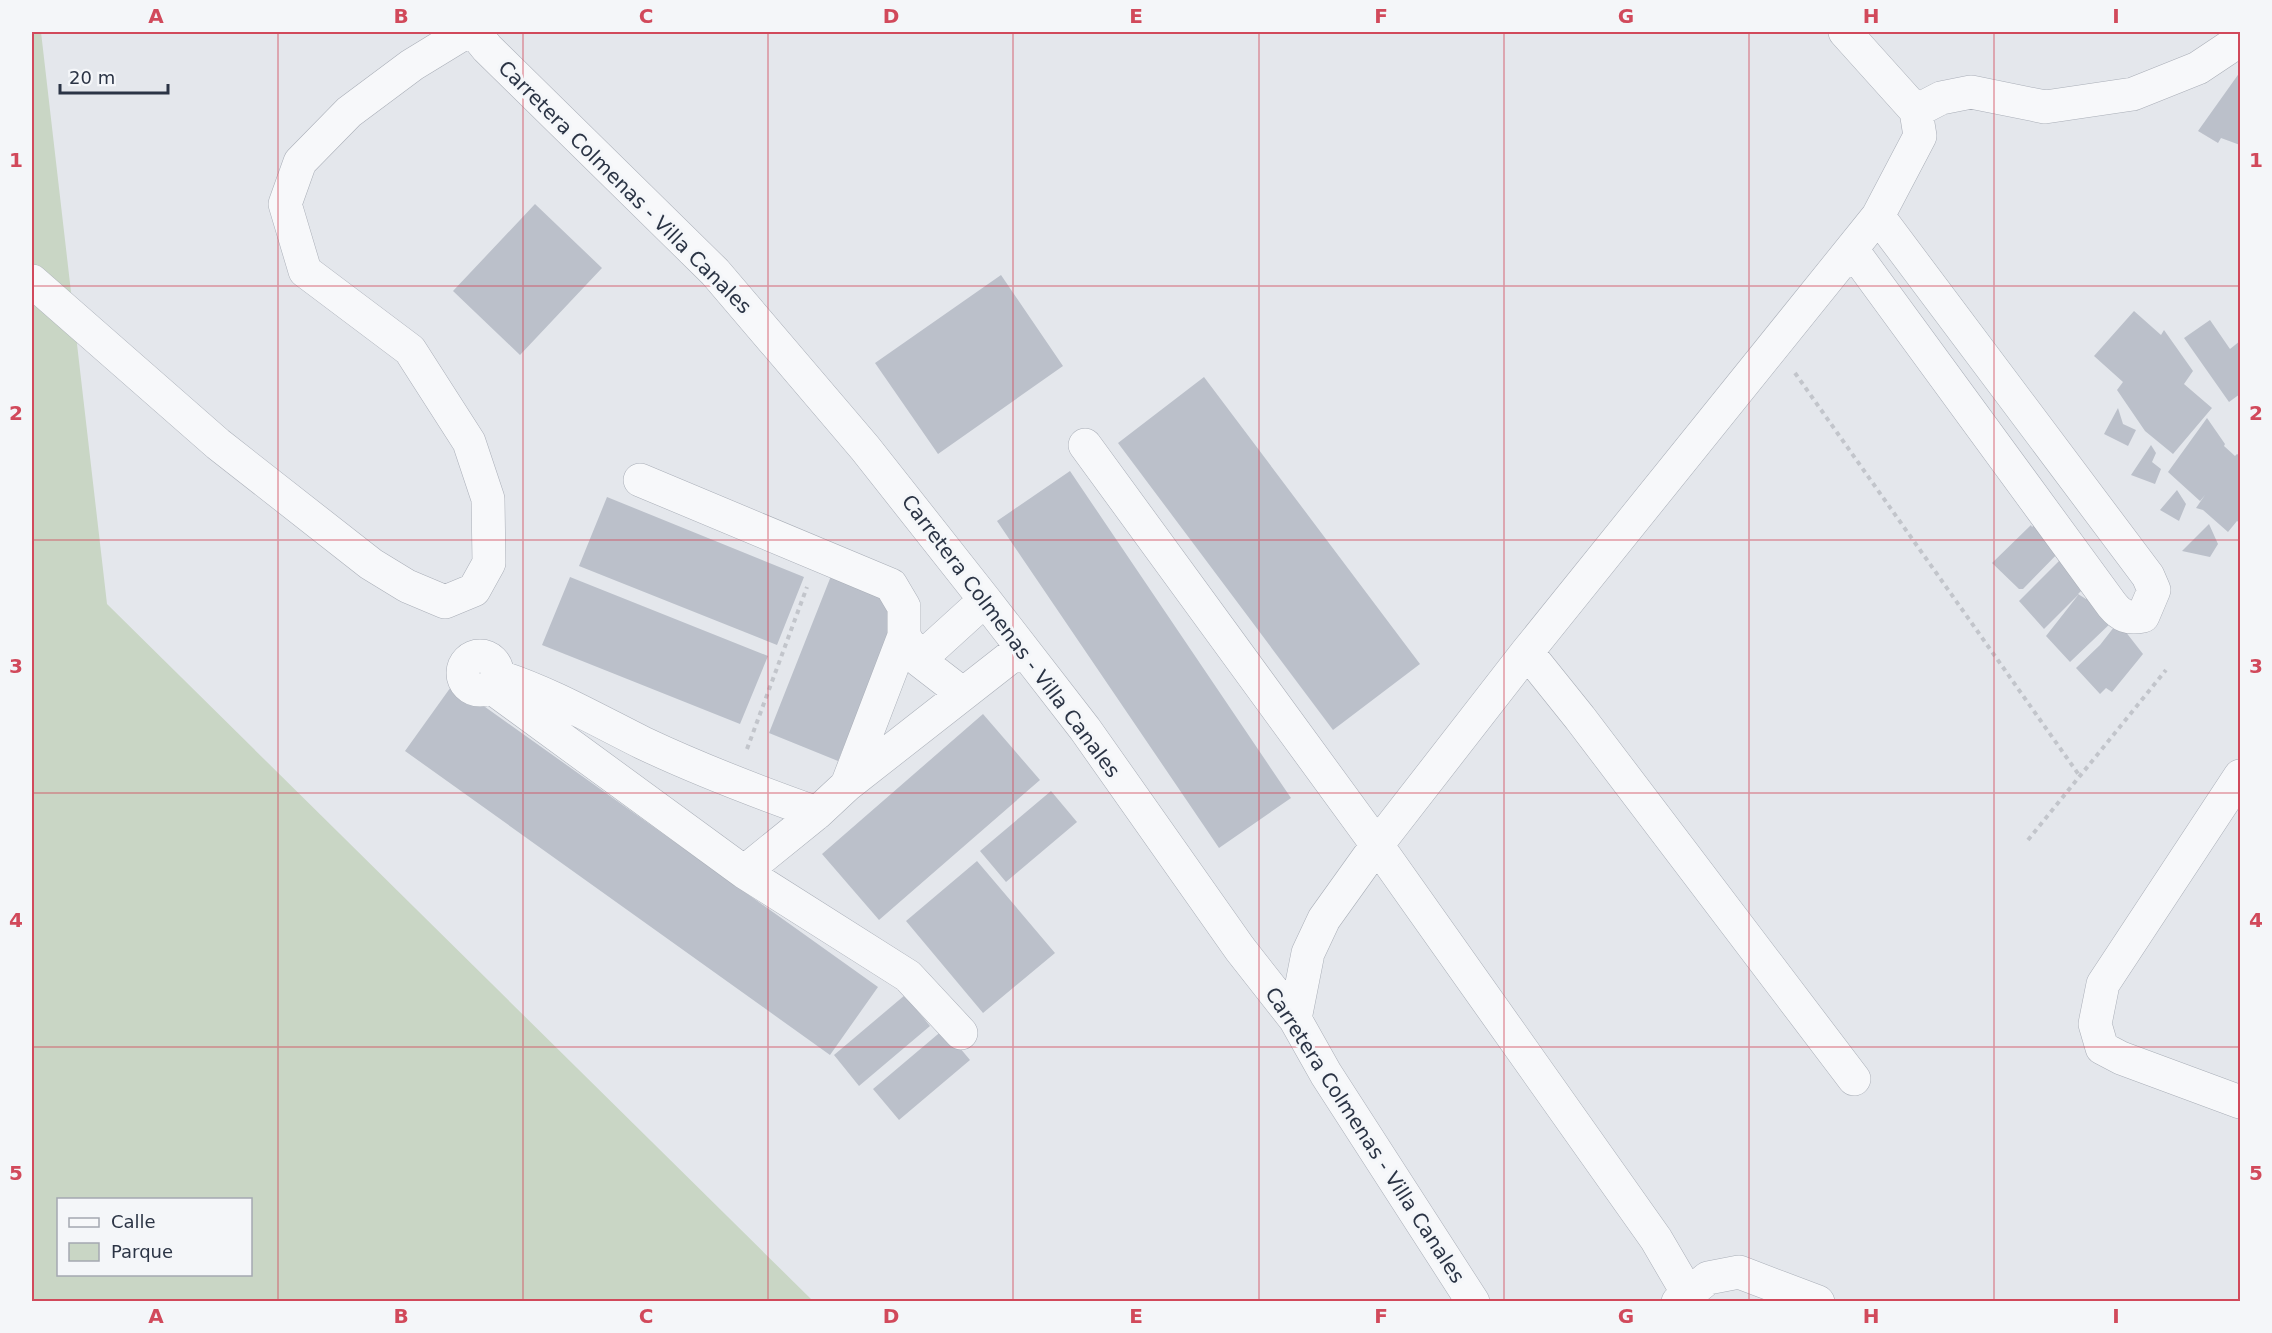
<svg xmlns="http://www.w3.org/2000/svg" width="2272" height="1333" font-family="'DejaVu Sans',sans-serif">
<rect width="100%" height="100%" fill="#e4e7ec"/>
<path fill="#c9d6c5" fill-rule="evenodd" d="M32,32H41L107,604L813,1301H32ZM58,1200H250V1274H58Z"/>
<path fill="#bbc0ca" d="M2240,72V145L2221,138L2218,143L2198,131Z
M535,204L602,268L520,355L453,291Z
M1001,275L1063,366L938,454L875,363Z
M2134,311L2161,335L2164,330L2193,371L2184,384L2212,408L2173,454L2145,431L2117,390L2123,382L2094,356Z
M2210,320L2230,349L2240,341V394L2229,402L2184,338Z
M1204,377L1420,664L1333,730L1118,443Z
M2118,408L2123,424L2136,430L2128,446L2104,434Z
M2207,418L2225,444L2224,446L2235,456L2237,454L2240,456V523L2237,521L2228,532L2203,510L2196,508L2205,495L2200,501L2168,472Z
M2151,445L2156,453L2152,462L2161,469L2155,484L2131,475Z
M1070,471L1291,798L1219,848L997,521Z
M2177,490L2186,504L2179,521L2160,510Z
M607,497L804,577L777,645L579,566Z
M2041,519L2066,545L2023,589H2019L1992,563L2031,525L2032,527Z
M2209,524L2218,544L2210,557L2182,551Z
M2066,554L2091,581L2078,594L2086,599L2090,594L2114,620L2070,662L2046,636L2079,594L2044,629L2019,601Z
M831,576L901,604L838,761L769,733Z
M570,577L768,656L740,724L542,645Z
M2118,622L2143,654L2112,692L2106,688L2100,694L2076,668L2100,645Z
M453,684L878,987L830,1055L405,751Z
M983,714L1040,780L879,920L822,854Z
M1051,791L1077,822L1006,882L980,851Z
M977,861L1055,953L983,1013L906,921Z
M905,995L930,1026L859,1086L834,1055Z
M944,1029L970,1060L899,1120L873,1089Z"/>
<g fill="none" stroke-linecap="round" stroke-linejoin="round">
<defs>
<path id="minor" d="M474,32L487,48L715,272L865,448L985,600L1085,729L1240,949L1295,1019L1326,1074L1473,1302
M1916,111L1941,98L1971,92L2045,107L2133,94L2198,68L2240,40
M1853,251L2112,605C2121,616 2128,619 2143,616L2154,590L2148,576L1878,216
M32,281L218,444L371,564L407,586L445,602L474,590L489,563L488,499L469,442L410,350L305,271L285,204L300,162L349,112L412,65L466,32
M1085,445L1377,845L1656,1239L1687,1292
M640,480L891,585L904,607V636L919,660L963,694
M1527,652L1580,718L1854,1079
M463 673a17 17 0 1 1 34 0a17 17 0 1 1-34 0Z
M919,660L985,600
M497,676C548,692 595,719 643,743C700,770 758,792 817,813
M491,687L744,872L908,976L961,1033
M2240,776L2103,984L2095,1024L2102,1048L2121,1058L2240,1102
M847,785L904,636
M744,872L817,813L847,785L1022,648
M1295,1019L1308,953L1324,919L1377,845L1527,652L1878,216L1920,136L1916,111L1845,32
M1678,1302L1708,1278L1739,1272L1818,1302"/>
</defs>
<use href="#minor" stroke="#a9aeb7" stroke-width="34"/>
<path stroke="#c2c5cb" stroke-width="4" stroke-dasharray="4.5 4.5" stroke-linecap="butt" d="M1795,373L2079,775
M747,749L807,587
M2028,840L2166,670"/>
<use href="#minor" stroke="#f7f8fa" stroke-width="33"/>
</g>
<path fill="none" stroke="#d1495b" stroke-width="1.5" stroke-opacity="0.55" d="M278,32V1302M523,32V1302M768,32V1302M1013,32V1302M1259,32V1302M1504,32V1302M1749,32V1302M1994,32V1302M32,286H2240M32,540H2240M32,793H2240M32,1047H2240"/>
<g text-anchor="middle" stroke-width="6" stroke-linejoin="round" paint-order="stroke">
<g font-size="20" fill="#2b3445" stroke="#f4f6f9">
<text transform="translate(625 187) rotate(45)" y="7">Carretera Colmenas - Villa Canales</text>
<text transform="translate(1011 636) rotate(53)" y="7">Carretera Colmenas - Villa Canales</text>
<text transform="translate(1365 1135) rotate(57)" y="7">Carretera Colmenas - Villa Canales</text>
</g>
</g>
<rect width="2272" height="1333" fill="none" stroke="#f4f6f9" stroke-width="66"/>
<rect x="57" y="1198" width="195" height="78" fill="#f4f6f9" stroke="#a4a8b1" stroke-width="1.5"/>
<rect x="69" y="1218" width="30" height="9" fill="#f7f8fa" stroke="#a4a8b1" stroke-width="1.5"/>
<text x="111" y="1228" font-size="18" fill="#2b3445">Calle</text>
<rect x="69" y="1243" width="30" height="18" fill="#c9d6c5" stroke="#a4a8b1" stroke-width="1.5"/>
<text x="111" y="1258" font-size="18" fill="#2b3445">Parque</text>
<path d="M60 84v9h108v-9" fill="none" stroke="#2b3445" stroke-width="3"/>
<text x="69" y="84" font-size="18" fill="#2b3445" stroke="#f4f6f9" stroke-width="4.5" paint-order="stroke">20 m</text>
<rect x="33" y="33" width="2206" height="1267" fill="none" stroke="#d1495b" stroke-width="2"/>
<g font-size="20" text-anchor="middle" font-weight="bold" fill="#d1495b">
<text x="156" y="23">A</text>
<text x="401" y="23">B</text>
<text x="646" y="23">C</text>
<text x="891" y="23">D</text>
<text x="1136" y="23">E</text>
<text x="1381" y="23">F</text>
<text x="1626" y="23">G</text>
<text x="1871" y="23">H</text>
<text x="2116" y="23">I</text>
<text x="16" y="167">1</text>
<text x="2256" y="167">1</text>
<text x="16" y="420">2</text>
<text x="2256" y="420">2</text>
<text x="16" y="673">3</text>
<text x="2256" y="673">3</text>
<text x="16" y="927">4</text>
<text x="2256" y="927">4</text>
<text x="16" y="1180">5</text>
<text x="2256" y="1180">5</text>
<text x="156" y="1323">A</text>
<text x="401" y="1323">B</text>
<text x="646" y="1323">C</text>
<text x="891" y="1323">D</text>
<text x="1136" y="1323">E</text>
<text x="1381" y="1323">F</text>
<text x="1626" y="1323">G</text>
<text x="1871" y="1323">H</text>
<text x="2116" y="1323">I</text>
</g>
</svg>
